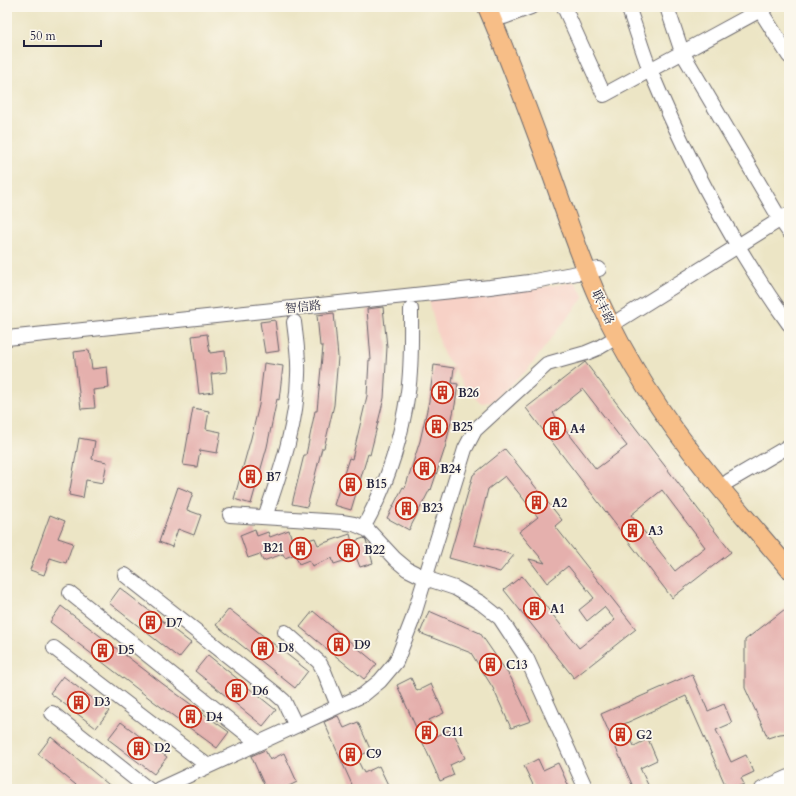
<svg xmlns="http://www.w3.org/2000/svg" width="796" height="796" font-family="Cardo,'Noto Serif SC',serif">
<rect width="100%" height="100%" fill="#fbf7ec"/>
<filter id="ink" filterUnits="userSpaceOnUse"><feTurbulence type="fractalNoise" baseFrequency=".025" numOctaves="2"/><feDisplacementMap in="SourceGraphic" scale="8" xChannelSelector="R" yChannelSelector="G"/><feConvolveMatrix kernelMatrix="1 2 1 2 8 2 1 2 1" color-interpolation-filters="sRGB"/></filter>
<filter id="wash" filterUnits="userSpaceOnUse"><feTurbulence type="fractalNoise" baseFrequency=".012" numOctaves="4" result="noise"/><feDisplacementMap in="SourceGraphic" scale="16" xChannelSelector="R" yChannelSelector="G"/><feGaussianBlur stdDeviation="0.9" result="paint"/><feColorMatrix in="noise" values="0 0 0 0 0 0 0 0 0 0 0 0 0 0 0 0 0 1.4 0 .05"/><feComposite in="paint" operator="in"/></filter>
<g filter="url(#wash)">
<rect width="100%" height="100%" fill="#ece5c5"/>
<path fill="#f7d1c6" d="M575,282L584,297L560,327L528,369L492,402L480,403L465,388L454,368L443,353L436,330L429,299L550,286Z"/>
<g id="blocks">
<path fill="#e5b0ad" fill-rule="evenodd" d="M383,307L387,347L384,398L370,455L368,454L351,510L334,505L349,458L352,459L367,396L369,360H371L367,309Z
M334,313L338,357L334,405L324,448H322L307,507L292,504L304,455H306L315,411H317L323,346H320L317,315Z
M275,320L279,351L265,353L260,322Z
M207,334L210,353L225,351L227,372L211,374L213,392L199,394L192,336Z
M89,350L92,369L107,367L109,388L93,390L95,408L81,409L74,352Z
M585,362L731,552L672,598L526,408ZM583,389L627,446L596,469L553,413ZM662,490L705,547L675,571L631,515Z
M264,363L283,366L279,400L277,399L267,447L251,504L234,499L251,438L259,405Z
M434,365L454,368L452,383L458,384L455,405L445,448L431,490L430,489L409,530L387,518L403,487L405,488L420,441L429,401Z
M193,408L209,411L206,429L221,432L217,453L200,450L197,467L183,465Z
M79,438L95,441L92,459L107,462L103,483L86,480L83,498L69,495Z
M505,449L562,520L555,526L636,629L574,678L504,590L522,576L579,648L615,620L604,607L587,621L579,610L594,598L568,566L547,583L529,559L545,563L519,532L538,517L505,476L488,489L474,545L514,555L500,572L449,558L473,475Z
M178,487L193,493L187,510L201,515L194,535L178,529L172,547L159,542Z
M50,515L65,521L58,538L73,543L66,563L50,558L44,575L30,570Z
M255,529L257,536L268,532L270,537L289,530L292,540L303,536L305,541L315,538L318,545L350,534L352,542L364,538L366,540L373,563L360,567L356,557L334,564L332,558L312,566L309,560L299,564L295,554L285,558L283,554L263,561L260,554L248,558L240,535Z
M120,588L191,643L179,658L109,603Z
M61,606L163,684L229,732L217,748L153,701L50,622Z
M789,606V733L780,734L768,738L745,688V640Z
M229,609L308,671L295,688L216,625Z
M313,611L377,664L364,679L300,627Z
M429,611L480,633L511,678L531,721L511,728L493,688L471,653L420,633Z
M208,655L276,710L263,726L195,671Z
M692,674L708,711L724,704L732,723L716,730L731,762L746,755L754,772L741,778L744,784L733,789H727L686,696L624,724L634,746L648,739L657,760L640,768L650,789H634L601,714Z
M63,676L109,711L96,728L50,693Z
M411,678L417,691L431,684L444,713L429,720L436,736L452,729L465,758L450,765L454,775L440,781L397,685Z
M338,716L344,728L358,722L371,751L356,757L364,773L379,766L390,789H354L324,722Z
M121,722L167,757L154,774L108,739Z
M51,737L114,789H81L38,754Z
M265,750L270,760L284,753L297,782L283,789H266L251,756Z
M538,759L543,770L558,763L570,789H535L524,766Z"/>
</g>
</g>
<g filter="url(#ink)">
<use href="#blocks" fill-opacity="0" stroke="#69666b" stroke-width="1"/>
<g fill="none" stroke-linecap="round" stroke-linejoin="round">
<defs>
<path id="minor" d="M564,7L604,95L766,7
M628,7C636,28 642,50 650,70C687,159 733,246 789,324
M667,7L682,52L780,219L789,232
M758,7L789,56
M504,17L531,7
M621,319L789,214
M7,338L490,287L529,282L599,269
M729,481L789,446
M230,515L342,522L354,524L368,530L395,559L407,569L425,578L455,588L481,603L500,618L527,659L586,789
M265,517C281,470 297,425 298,375C299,357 296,340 294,322
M363,528C387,486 401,440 408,392C412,365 411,336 411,309
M125,575L275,693L284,701L296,726
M70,593L258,743
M285,632L319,662L324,671L338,706
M54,648L208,766
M52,713L148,789
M159,789L363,695L380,681L396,662L412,621L465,449L475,430L547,364L586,353L598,348L617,337
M762,789L789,777"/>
<path id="major" d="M487,7C506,51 523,97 540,143C560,195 576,249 599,300C627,362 665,420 708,473C734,505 762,537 789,569"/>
</defs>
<use href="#minor" stroke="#69666b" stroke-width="16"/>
<use href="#major" stroke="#69666b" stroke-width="20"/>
<use href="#minor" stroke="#fff" stroke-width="14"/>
<use href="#major" stroke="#f7be87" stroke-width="18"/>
</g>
</g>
<defs>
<symbol id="building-ring" viewBox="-11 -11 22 22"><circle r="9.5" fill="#fbf7ec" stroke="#c8321e" stroke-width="1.5"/><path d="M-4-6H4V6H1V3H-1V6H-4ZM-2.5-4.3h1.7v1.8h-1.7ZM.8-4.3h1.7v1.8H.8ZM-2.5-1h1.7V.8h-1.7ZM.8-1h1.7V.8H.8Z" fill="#c8321e"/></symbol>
</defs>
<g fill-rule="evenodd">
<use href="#building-ring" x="430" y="380" width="25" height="25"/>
<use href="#building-ring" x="424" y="414" width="25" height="25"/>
<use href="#building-ring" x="542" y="416" width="25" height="25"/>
<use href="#building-ring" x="412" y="456" width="25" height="25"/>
<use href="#building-ring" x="238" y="464" width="25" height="25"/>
<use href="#building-ring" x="338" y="472" width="25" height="25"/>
<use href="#building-ring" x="524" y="490" width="25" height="25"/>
<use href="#building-ring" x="394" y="496" width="25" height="25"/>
<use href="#building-ring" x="620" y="518" width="25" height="25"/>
<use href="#building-ring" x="288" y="536" width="25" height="25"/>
<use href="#building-ring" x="336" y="538" width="25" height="25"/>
<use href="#building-ring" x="522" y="596" width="25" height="25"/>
<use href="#building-ring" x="138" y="610" width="25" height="25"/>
<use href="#building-ring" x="326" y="632" width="25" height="25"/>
<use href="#building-ring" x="250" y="636" width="25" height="25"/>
<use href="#building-ring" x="90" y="638" width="25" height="25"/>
<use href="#building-ring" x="478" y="652" width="25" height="25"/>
<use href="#building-ring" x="224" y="678" width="25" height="25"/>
<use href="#building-ring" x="66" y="690" width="25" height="25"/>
<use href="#building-ring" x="178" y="704" width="25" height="25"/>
<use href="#building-ring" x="414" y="720" width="25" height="25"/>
<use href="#building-ring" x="608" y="722" width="25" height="25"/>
<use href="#building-ring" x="126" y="736" width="25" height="25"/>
<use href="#building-ring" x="338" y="742" width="25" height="25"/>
</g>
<g text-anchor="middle" stroke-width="3.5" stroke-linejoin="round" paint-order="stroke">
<g font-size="12" fill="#22223b" stroke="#fbf7ec">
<text transform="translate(303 307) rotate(-6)" y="4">智信路</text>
<text transform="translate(603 307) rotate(65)" y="4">联丰路</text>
</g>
<g font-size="12" font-weight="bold" fill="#22223b" stroke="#fbf7ec" text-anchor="start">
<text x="458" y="397">B26</text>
<text x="452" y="431">B25</text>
<text x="570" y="433">A4</text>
<text x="440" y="473">B24</text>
<text x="266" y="481">B7</text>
<text x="366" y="488">B15</text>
<text x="552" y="507">A2</text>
<text x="422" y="512">B23</text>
<text x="648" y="535">A3</text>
<text x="284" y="552" text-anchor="end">B21</text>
<text x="364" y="554">B22</text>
<text x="550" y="613">A1</text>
<text x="166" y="627">D7</text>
<text x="354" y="649">D9</text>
<text x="278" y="652">D8</text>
<text x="118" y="654">D5</text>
<text x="506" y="669">C13</text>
<text x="252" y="695">D6</text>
<text x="94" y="706">D3</text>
<text x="206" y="721">D4</text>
<text x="442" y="736">C11</text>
<text x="636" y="739">G2</text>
<text x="154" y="752">D2</text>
<text x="366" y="758">C9</text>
</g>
</g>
<rect width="796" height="796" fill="none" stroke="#fbf7ec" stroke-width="24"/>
<path d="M24 40v6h77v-6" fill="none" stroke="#22223b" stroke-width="2"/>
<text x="30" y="40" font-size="12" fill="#22223b" stroke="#fbf7ec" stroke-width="3" paint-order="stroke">50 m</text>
</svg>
